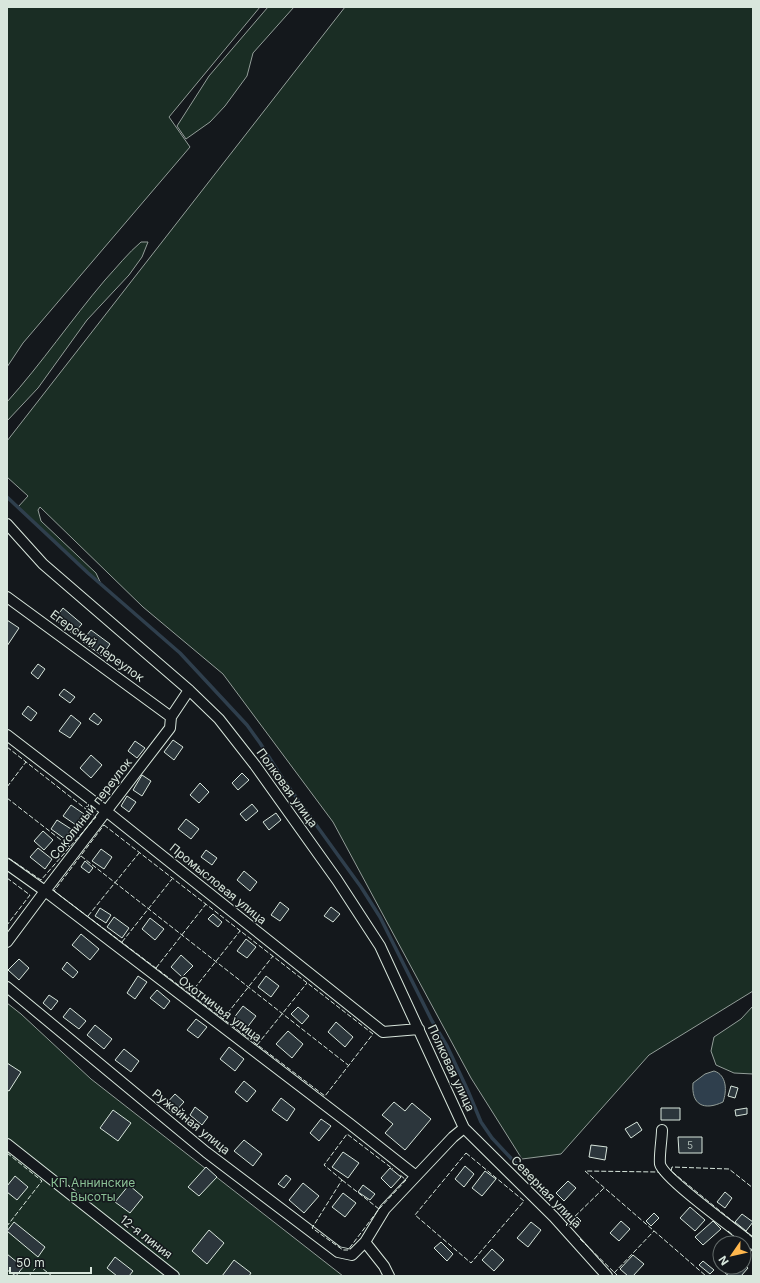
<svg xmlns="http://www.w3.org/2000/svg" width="760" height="1283" font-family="Inter,sans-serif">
<rect width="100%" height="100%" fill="#14181c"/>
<path fill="#1a2d24" stroke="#939e99" d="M7,7H260L169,117L190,147L23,343L7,367Z
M268,7H294L253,53L247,76L225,106L210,122L186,139L177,126L209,76Z
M345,7H753V991L649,1055L561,1154L522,1159L471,1078L333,822L223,674L143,607L40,507L38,510L41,521L96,573L102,586L96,580L18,507L28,496L7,477V441Z
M141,242H148L142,257L129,275L87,320L38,388L7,421V402C42,363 71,320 105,280C117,267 128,253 141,242Z
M7,1003L21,1014L91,1079L343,1276H7Z
M753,1006V1074L734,1073L716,1065L711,1051L714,1037L741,1019Z"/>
<path fill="#2f3f4d" stroke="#939e99" d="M714,1071C727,1075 727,1091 723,1102C704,1111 691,1105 693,1083L705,1074Z"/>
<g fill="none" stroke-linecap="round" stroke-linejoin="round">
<path stroke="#2f3f4d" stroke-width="3.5" d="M7,497L88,573L180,653L247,725L260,743L283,779L361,887L380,917L432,1021L447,1046L468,1091L481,1122L492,1138L537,1186"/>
</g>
<path fill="#2c363c" stroke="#d8e6dc" d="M63,608L82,624L73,634L55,619Z
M7,620L19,628L7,646Z
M91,630L110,644L102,656L82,641Z
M38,664L45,669L38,679L31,673Z
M64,689L75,697L70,703L59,695Z
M28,706L37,713L31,721L22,714Z
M94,713L102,720L98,725L89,719Z
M71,715L81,723L70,738L59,731Z
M173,740L183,747L174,760L164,752Z
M135,741L145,748L137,758L128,751Z
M91,755L102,765L91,778L80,768Z
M242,773L249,780L238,790L232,783Z
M142,775L151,781L142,796L133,790Z
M200,783L209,792L199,803L190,795Z
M127,796L136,802L129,812L121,806Z
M252,804L258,811L246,821L240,814Z
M71,805L84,814L76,825L63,816Z
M276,813L281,820L269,830L263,822Z
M186,819L199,829L191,839L178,829Z
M57,820L71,829L65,839L51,829Z
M43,831L53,840L44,850L34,841Z
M38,848L52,859L45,869L30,857Z
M101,849L112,857L104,869L92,861Z
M206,850L217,858L212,865L201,857Z
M85,861L93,868L89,873L81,867Z
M244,871L257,882L250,891L237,880Z
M280,902L289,909L280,921L271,915Z
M331,907L340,914L333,922L324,916Z
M100,908L111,915L106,923L95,916Z
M213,914L222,922L218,927L208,919Z
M114,917L129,928L122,938L107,927Z
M150,918L164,929L155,940L142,929Z
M81,934L99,949L90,960L72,945Z
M246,939L256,947L247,958L237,951Z
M181,955L193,966L182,977L171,967Z
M19,959L29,968L19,980L8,970Z
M67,962L78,972L73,978L62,969Z
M138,976L147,982L135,999L127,993Z
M266,976L279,986L271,997L258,987Z
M157,990L170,1001L164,1009L150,998Z
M49,995L58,1001L51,1010L43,1003Z
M243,1006L256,1016L246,1029L233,1019Z
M298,1007L309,1016L302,1024L291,1014Z
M70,1008L86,1021L79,1029L63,1017Z
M196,1019L207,1027L198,1038L187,1030Z
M336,1022L353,1037L345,1047L328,1032Z
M95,1025L112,1039L104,1049L87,1035Z
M288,1031L303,1044L292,1058L276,1044Z
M229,1047L244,1059L235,1071L220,1059Z
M124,1049L139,1061L131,1072L115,1060Z
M7,1063L21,1072L9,1091L7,1090Z
M244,1081L256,1091L247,1102L235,1092Z
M731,1086L738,1088L735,1098L728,1096Z
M175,1094L184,1102L173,1114L164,1106Z
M281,1098L295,1109L287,1121L272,1110Z
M394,1102L405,1111L412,1103L431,1119L405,1150L385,1133L393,1124L382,1115Z
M195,1107L208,1117L202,1125L190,1115Z
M661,1108H680V1120H661Z
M747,1108V1114L736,1116L735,1110Z
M113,1110L131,1123L118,1141L100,1128Z
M321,1119L331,1126L319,1141L310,1133Z
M637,1122L642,1130L631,1138L625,1129Z
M678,1137H702V1153H679Z
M244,1140L262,1154L253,1166L234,1151Z
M591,1145L607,1147L605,1160L589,1157Z
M343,1152L359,1163L348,1178L332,1167Z
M465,1166L474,1174L464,1187L455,1179Z
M206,1167L217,1177L199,1196L188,1187Z
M390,1168L401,1177L391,1188L381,1178Z
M485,1171L496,1179L482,1196L472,1188Z
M286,1175L291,1179L284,1188L278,1184Z
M15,1176L28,1187L17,1200L7,1192V1186Z
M568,1181L576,1188L564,1201L556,1193Z
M303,1183L319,1196L304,1213L289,1200Z
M129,1185L143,1197L130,1213L115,1202Z
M363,1185L375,1194L370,1200L358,1192Z
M725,1192L732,1198L725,1208L717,1202Z
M343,1193L356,1203L345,1217L332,1207Z
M690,1207L705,1220L695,1231L680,1218Z
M654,1213L659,1218L651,1226L646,1221Z
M742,1214L753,1222L746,1231L735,1222Z
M577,1217L581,1221L574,1228L570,1224Z
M621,1221L630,1229L619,1241L610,1233Z
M713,1221L721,1229L703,1245L695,1237Z
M14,1222L45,1247L38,1257L7,1231Z
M531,1222L541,1230L528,1247L517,1238Z
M209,1230L224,1243L207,1264L192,1251Z
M441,1242L453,1254L447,1261L434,1248Z
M492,1249L504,1260L494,1271L482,1260Z
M7,1254L23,1267L16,1276L7,1270Z
M633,1255L644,1264L633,1276H628L620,1269Z
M115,1257L133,1271L129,1276H117L107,1268Z
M234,1260L251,1273L249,1276H222Z
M703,1261L714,1270L710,1274L699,1265Z
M744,1265L748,1268L741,1276H729L725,1273L730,1267H744Z"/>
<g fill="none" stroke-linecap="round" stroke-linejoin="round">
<defs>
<path id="street" d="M7,524L43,564L189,690L219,719L255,765L337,880L380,946L464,1128L554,1217L607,1276
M7,597L171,717
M7,735L106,811L383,1032L419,1029
M7,864L45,891L350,1124L416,1176
M7,942L45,891L170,728L171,717L189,690
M7,987L206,1152L338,1252L352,1255L365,1242L385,1209L453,1137L464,1128
M662,1130C662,1138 659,1156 660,1164C663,1178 738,1232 753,1244
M7,1144L174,1276
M365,1242L384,1266L389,1276"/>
</defs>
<use href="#street" stroke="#d8e6dc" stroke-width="12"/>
<use href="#street" stroke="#14181c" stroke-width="10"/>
<path stroke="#d8e6dc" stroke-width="1" stroke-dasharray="5 2" stroke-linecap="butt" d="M7,747L96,817L41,880L7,857
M7,787L26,762
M7,798L70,847
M104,825L373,1034L325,1096L54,891Z
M81,856L348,1065
M7,878L30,895L7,925
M88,916L139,853
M122,942L172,879
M156,968L206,904
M190,994L240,931
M223,1019L273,956
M257,1045L307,983
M7,1153L42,1181L7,1226
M466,1153L524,1201L471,1263L415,1215Z
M661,1175L658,1172L585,1171L706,1276
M342,1180L379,1209L348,1250H343L312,1228Z
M342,1180L324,1165L347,1134L393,1169
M379,1209L406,1180L399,1174
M736,1224L671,1171L672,1167L729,1169L753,1188
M567,1226L566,1225L604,1188
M744,1230L753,1238
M728,1231L742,1243
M580,1239L618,1276
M744,1244L753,1252
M614,1273L654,1231
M29,1276L38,1265L52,1276"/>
</g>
<g text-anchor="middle" stroke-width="3" stroke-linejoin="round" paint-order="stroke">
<g font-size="10" fill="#adbab4">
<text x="690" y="1149">5</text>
</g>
<g font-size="12" fill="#d8e6dc" stroke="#14181c">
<text transform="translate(97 646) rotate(36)" y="4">Егерский переулок</text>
<text transform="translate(287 788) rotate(54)" y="4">Полковая улица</text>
<text transform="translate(91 809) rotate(-52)" y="4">Соколиный переулок</text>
<text transform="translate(218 884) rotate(39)" y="4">Промысловая улица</text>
<text transform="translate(220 1009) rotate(37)" y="4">Охотничья улица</text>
<text transform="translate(451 1068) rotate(65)" y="4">Полковая улица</text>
<text transform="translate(191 1122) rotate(39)" y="4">Ружейная улица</text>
<text transform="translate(546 1192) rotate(46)" y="4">Северная улица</text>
<text transform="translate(146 1237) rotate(38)" y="4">12-я линия</text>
</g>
<g font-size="12" fill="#8ac095" stroke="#14181c">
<text x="93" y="1187">КП Аннинские<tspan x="93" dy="14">Высоты</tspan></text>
</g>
</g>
<rect width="760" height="1283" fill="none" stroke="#d8e6dc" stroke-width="16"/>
<g transform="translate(732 1255) rotate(236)"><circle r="19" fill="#14181c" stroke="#626a69"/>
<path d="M0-3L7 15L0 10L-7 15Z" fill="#ffb74d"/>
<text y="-6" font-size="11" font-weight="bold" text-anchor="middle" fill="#d8e6dc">N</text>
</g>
<path d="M10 1267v6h81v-6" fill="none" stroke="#d8e6dc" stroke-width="2"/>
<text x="16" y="1267" font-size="12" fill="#d8e6dc" stroke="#14181c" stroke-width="3" paint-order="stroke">50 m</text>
</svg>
